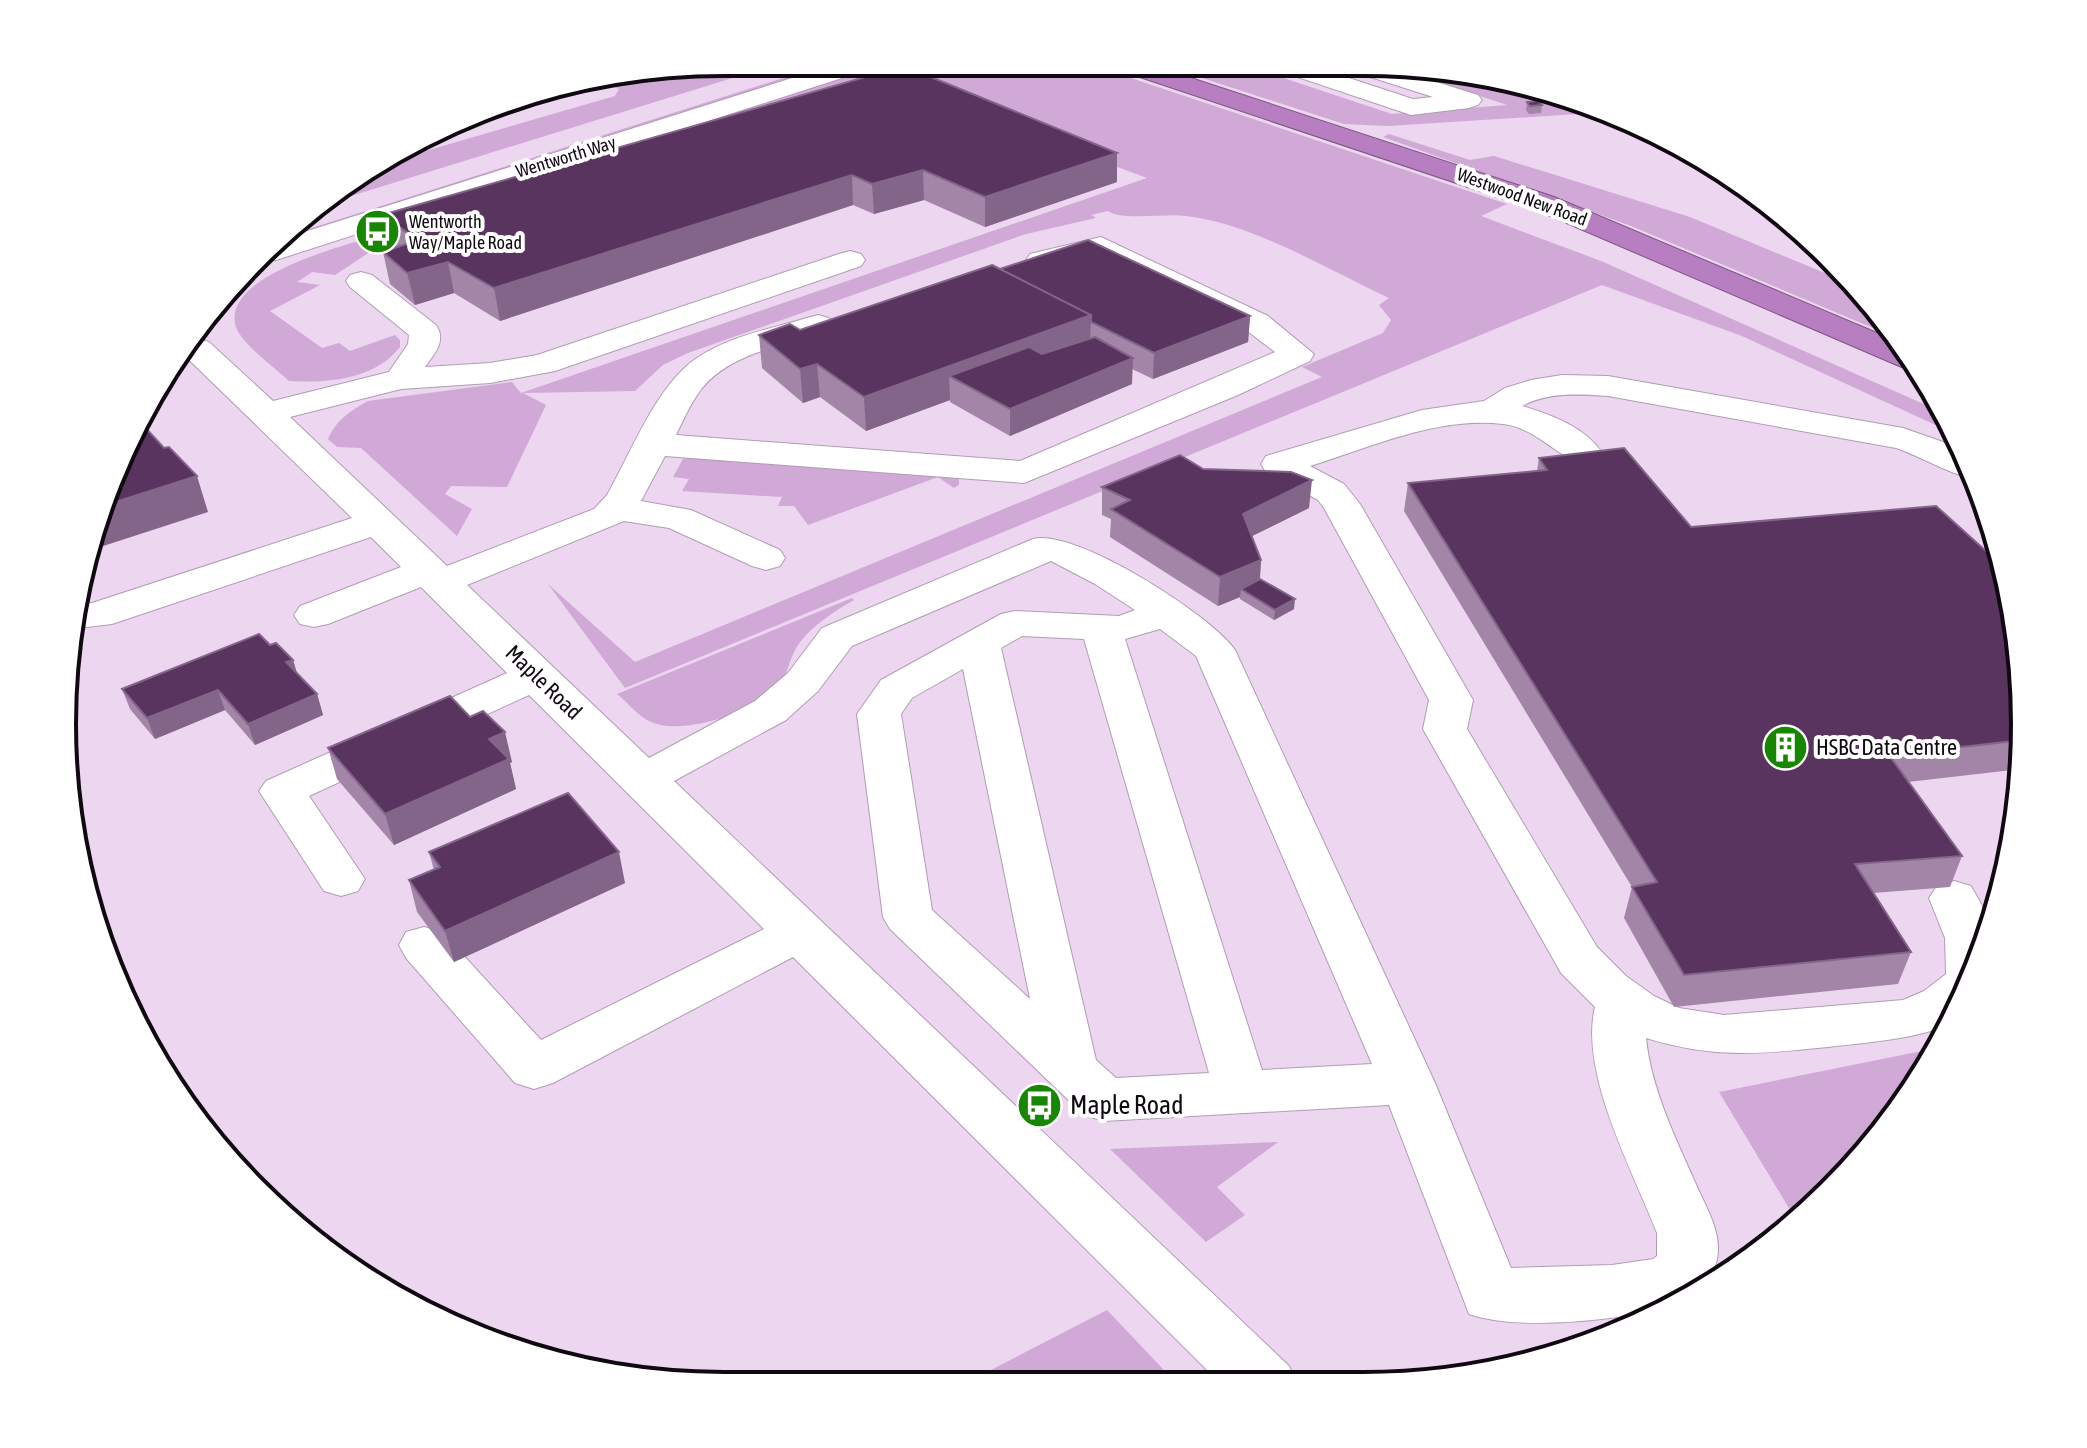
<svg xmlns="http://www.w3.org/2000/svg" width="2087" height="1448" font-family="'Asap Condensed',sans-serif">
<rect width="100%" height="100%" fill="#ecd6f0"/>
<path fill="#d0a9d6" d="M724,62H784L319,206L357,173L370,167L615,96L619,89L595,79Z
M833,62H840L279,242L284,237Z
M868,62H1083L1507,204L1481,216L1601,261L1944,413L1955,434L1742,336L1602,285L625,688L548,584L635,662L1322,377L1302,367L1383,333L1391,320L1379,305L1389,298C1329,270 1251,223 1186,216C1166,213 1122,221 1108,211L1091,215L1096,218L1026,234L688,353L663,365L635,391L523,393L546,405L507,487L451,486L445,494L472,509L457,536L361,448L337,447L328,439C336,420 350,411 368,401L512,382L521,393L1147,178L907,89L384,237L382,226Z
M1153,62H1235L1392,114L1507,105L1382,64L1493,75L1590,108L1593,113L1388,126L1344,124Z
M1389,134L1470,160L1494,156L1690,217L1856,286L1899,339L1631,226L1383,137Z
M372,237L379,240L370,252L335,275L312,272L297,282L320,285L270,311L322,348L339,343L350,351L395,335L400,340V347C374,380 328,383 289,381C276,369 241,343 236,327C220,277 340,247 372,237Z
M698,457L959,478V485L954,488L938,477L808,525L794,506H778L782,497L682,491L689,479L673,477L683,459Z
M852,598L854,600C833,612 805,630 794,652C789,662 786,678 779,686C757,712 682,736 651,722C639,717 627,702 617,694Z
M1937,1048L1913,1092L1831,1192L1795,1218L1719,1092Z
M1278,1142L1217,1187L1245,1215L1206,1242L1110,1149Z
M1107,1310L1179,1386H960Z"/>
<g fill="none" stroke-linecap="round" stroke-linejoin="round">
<defs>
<path id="minor" d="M843,62H880L876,67L276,260L257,261L282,239Z
M1264,62H1300L1413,99L1433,97L1339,67L1335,62L1376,63L1478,95L1482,100L1478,105L1469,108L1411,115L1268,67Z
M559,84L561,91L558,96L506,114L496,110Z
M1101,237L1268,316L1314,354L1310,361L1238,395L1024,483L665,456L641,501L691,510L780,550L785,558L780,566L766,570L752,566L669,528L624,521L467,585L649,758L755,701L788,673L822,628L1033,539C1075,528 1211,615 1235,650L1435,1083L1511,1268L1612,1265L1653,1259L1657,1256V1233C1633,1171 1579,1073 1595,1007L1561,973L1423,729L1429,700L1324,508L1318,500L1266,472L1261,464L1266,456L1422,410L1484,401L1505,388L1531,380L1562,375L1608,376L1903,428L1963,449L1977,478C1958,479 1918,455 1896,448L1608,396C1579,394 1548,392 1522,406C1552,415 1585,427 1603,454L1598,462C1564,470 1542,428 1503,424C1438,416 1371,447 1310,466L1344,484L1360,504L1473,700L1467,729L1597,947L1626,976L1654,996L1679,1008L1724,1015L1903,1000L1924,991L1946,974L1945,938L1929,898L1937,886L1954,881L1971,886L1989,918L1991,923L1974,978L1949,1025C1909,1040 1870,1042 1828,1047C1759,1054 1714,1059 1646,1038C1651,1088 1675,1137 1695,1182C1704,1204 1719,1226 1718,1251C1716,1294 1663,1311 1626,1316C1581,1322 1512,1329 1469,1314L1389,1105L1104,1121L1084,1115L890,929L883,917L857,714L881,680L1001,614L1015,611L1119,616L1135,610L1095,584L1051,561L852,646L818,691L786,720L674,781L1289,1366L1298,1386H1223L793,957L553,1083L534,1089L515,1083L406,958L399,945L406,932L424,927L442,932L541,1040L764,929L529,695L309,796L365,879L358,891L341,896L324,891L259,791L266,781L507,673L421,587L328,624L314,627L300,624L294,615L300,606L401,567L371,537L112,624L70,629L76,605L92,603L352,518L184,355L195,338L209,342L273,401L389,372L408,344L409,335L350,287L346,281L350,275L361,272L372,275L436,325C447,341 434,354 425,367L490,363L537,355L839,254L850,251L861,254L865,260L861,266L555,371L490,383L401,389L290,417L447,566L594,509L607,495C631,453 657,384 697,358C730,336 770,329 807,318L818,315L829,318L834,325L829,332C787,344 728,353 700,391C690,404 683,421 676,435L1020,461L1275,352L1246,330L1097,256L1041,269L1030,266L1026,260L1030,254ZM1160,629L1196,656L1372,1064L1262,1070L1125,639ZM1022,636L1084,639L1209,1073L1116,1078L1096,1060L1001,648ZM963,669L1030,999L932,910L901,714L912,698Z"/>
<path id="highway" d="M1106,62H1142L1554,197L1903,344L1921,370L1904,368L1534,209L1110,67Z"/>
</defs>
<use href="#minor" stroke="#b19cb4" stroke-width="2"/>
<use href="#highway" stroke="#7d5683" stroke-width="2"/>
<use href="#minor" fill="#fff" fill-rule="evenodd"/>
<use href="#highway" fill="#b77fc1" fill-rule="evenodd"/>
</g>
<path fill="#a285a7" d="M1527,102L1542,105L1541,113L1529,114L1526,110Z
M1117,153V182L985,227L924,200L874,214L853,205L500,321L454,293L415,305L390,284L383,252L393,249L389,246L382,215Z
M1000,269L1250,316L1248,342L1153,379L1132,369V384L1010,436L950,402V400L866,431L820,397L803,403L762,368L759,335L800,330Z
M1539,458L1691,527L2025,724L2021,769L1908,782L1962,856L1950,887L1873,893L1911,952L1898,984L1674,1007L1624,918L1632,887L1404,511L1408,483L1537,471Z
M1203,469L1309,508L1252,536L1261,560L1260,579L1294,609L1274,620L1240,599V597L1218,606L1110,537L1111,519L1102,515V487Z
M270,645L293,660L297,674L317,694L323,715L255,745L225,710L155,739L130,709L122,689Z
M328,748L512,762L510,763L516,789L394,845L337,779Z
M429,852L625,883L454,962L417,912L409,880L434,870Z"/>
<path fill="#84658a" d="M1117,153V182L985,227V197Z
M923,170L924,200L874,214L872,184Z
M852,175L853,205L500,321L494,288Z
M448,262L454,293L415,305L407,273Z
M1091,315L1090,347L949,376L950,400L866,431L864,397Z
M1250,316L1248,342L1153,379L1154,353Z
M1133,358L1132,384L1010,436V409Z
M817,364L820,397L803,403L800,369Z
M197,476L208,512L91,550L103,506Z
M1312,480L1309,508L1240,542L1243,514Z
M1261,560L1259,589H1241L1240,597L1218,606L1220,577Z
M1295,599L1294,609L1274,620L1275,610Z
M293,660L299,680L286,662Z
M218,690L225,710L155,739L147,718Z
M317,694L323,715L255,745L248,724Z
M505,732L512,762L510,763L516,789L394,845L385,814L489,739Z
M619,852L625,883L454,962L445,931Z"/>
<path fill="#58345e" stroke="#84658a" stroke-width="2" d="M904,66L1117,153L985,197L923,170L872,184L852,175L494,288L448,262L407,273L383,252L418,240L382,215Z
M1538,101L1542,105L1530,106L1527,102Z
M1088,240L1250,316L1154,353L1091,322V315L1000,269Z
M992,265L1091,315L864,397L817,364L800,369L759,335L790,324L800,330Z
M1095,337L1133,358L1010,409L949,376L1029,347L1042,354Z
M142,424L164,448L169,447L197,476L103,506L113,470Z
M1624,448L1691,527L1936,506L1987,552L1999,551L2012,595L2025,724L2023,740L1889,755L1962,856L1855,864L1911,952L1684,975L1632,887L1657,882L1408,483L1547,470L1539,458Z
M1180,455L1203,469L1291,472L1312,480L1243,514L1261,560L1220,577L1111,509L1130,500L1102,487Z
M1260,579L1295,599L1275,610L1241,589Z
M259,634L270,645L276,643L293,660L286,662L317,694L248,724L218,690L147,718L122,689Z
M450,696L470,717L483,711L505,732L489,739L509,759L385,814L328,748Z
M568,793L619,852L445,931L409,880L440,867L429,852Z"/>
<defs>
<symbol id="bus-disc" viewBox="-11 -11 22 22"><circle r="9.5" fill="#178701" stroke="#fff"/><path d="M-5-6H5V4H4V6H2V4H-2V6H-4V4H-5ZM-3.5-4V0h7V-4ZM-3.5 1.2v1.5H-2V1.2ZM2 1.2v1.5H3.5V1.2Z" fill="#fff"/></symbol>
<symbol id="building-disc" viewBox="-11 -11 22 22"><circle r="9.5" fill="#178701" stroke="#fff"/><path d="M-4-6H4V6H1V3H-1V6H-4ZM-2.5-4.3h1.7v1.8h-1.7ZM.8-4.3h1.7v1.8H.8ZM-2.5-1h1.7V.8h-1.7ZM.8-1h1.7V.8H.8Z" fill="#fff"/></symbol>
</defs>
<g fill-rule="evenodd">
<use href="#bus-disc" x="352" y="206" width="51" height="51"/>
<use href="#building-disc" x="1760" y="722" width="51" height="51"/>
<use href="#bus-disc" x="1014" y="1080" width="51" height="51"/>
</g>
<g text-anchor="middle" stroke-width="8" stroke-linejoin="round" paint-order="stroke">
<g font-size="18" fill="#100911" stroke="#fff">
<text transform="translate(566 157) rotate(-17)" y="6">Wentworth Way</text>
<text transform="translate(1522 197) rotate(20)" y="6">Westwood New Road</text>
</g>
<g font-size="18" fill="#100911" stroke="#fff" text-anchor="start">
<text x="409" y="228">Wentworth<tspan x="409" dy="21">Way/Maple Road</tspan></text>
</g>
<g font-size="22" fill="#100911" stroke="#fff">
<text transform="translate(544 682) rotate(44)" y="8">Maple Road</text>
</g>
<g font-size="22" fill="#100911" stroke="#fff" text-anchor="start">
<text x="1816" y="755">HSBC Data Centre</text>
</g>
<g font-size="26" fill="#100911" stroke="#fff" text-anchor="start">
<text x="1070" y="1114">Maple Road</text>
</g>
</g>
<path d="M0 0H2087V1448H0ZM724 76H1363A648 648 0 0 1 2011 724V724A648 648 0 0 1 1363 1372H724A648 648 0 0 1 76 724V724A648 648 0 0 1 724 76Z" fill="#fff" fill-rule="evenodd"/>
<path fill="none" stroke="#100911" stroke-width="4" d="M724 76H1363A648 648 0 0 1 2011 724V724A648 648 0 0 1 1363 1372H724A648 648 0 0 1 76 724V724A648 648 0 0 1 724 76Z"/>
</svg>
